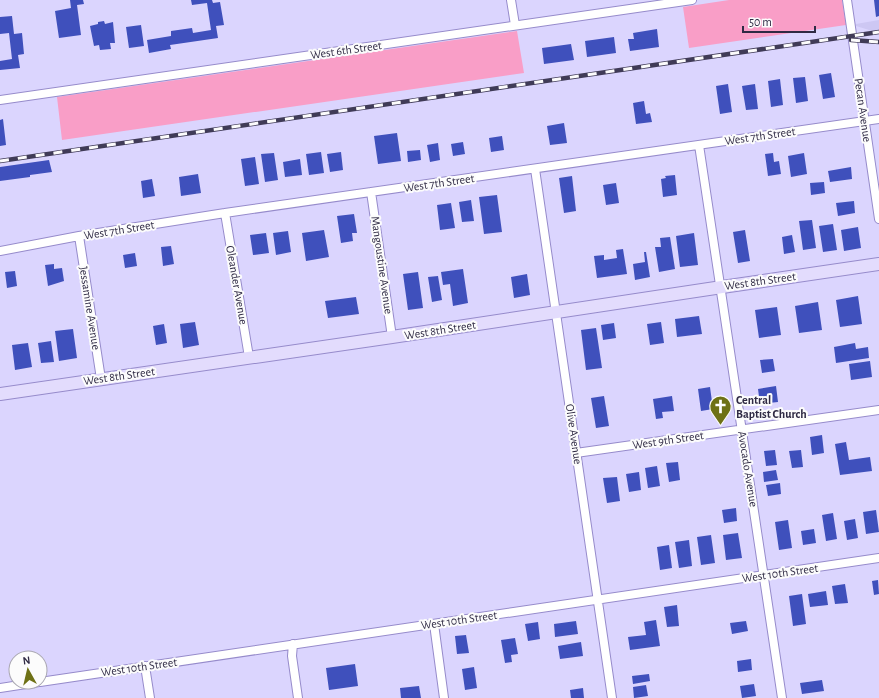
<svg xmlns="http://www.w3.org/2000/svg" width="879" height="698" font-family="'Alegreya Sans',sans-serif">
<rect width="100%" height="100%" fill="#dbd5fe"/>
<path fill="#cdc7f3" d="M879,20V33L856,26V24Z"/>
<path fill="#f99ec7" d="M729,0H842L846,25L689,48L683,7Z
M517,31L524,73L62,140L57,97Z"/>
<path fill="#3f50bc" d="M70,0H83L84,4L77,5L81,35L59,38L55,11L71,8Z
M191,0H212L213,3L220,2L224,25L216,26L218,38L170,45L171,49L149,53L147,40L171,36V31L192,28L193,33L211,30L207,3L192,5Z
M874,0H879V16L876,17Z
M12,16L14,34L22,33L24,54L18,55L20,68L0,70V61L12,59L9,33L0,34V17Z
M104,21L105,24L113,22L115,43H110L111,49L100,50L99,45L94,46L90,26L98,24V22Z
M141,25L144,46L129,48L126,27Z
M657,29L659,47L630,51L628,39H634L633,33Z
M614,37L616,53L587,57L585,41Z
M571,44L574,60L544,64L542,48Z
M831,73L835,97L823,99L819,75Z
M805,77L808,101L796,103L793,78Z
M780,79L783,105L771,107L768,81Z
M728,84L732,112L720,114L716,86Z
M755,84L758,109L746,110L742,86Z
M644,101L646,114L650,113L652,122L636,124L633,103Z
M3,119L6,145L0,146V120Z
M564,123L567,143L550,145L547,126Z
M397,133L401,161L378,164L374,136Z
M502,136L504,150L491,152L489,138Z
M463,142L465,154L453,156L451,144Z
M438,143L440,160L430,162L427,145Z
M420,150L421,160L408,162L407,151Z
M321,152L324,173L309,175L306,154Z
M341,152L343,170L330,172L327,154Z
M274,153L278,180L265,182L261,154Z
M773,153L774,162L779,161L781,174L768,176L765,154Z
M804,153L807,174L791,177L788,156Z
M255,157L259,184L245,186L241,159Z
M300,159L302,175L285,177L283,162Z
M49,160L52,172L30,175V177L0,181V167Z
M851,167L852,179L830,182L828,171Z
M198,174L201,193L181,196L179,177Z
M675,175L677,195L663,197L661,179L666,178L665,176Z
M572,176L576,211L564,213L559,178Z
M152,179L155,196L143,198L141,181Z
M824,182L825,193L811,195L810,183Z
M616,183L619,203L606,205L603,185Z
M497,195L502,232L484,234L479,197Z
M471,200L474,221L462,222L459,202Z
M854,201L855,213L838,216L836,203Z
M451,203L455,228L440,230L437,205Z
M354,214L357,233H352L353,241L341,243L337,216Z
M812,220L816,248L803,250L799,221Z
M833,224L837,250L823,252L819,226Z
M858,227L861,248L844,251L841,230Z
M324,230L329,257L306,261L302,233Z
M745,230L750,261L738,263L733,232Z
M288,231L291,252L276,255L273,233Z
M266,233L269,253L253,255L250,235Z
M694,233L698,265L680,267L676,236Z
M792,235L795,252L784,254L782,237Z
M670,237L675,269L659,272L655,247H661L660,238Z
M171,246L174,264L163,266L161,247Z
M623,249L627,274L597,278L594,256L604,255V260L617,258L616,250Z
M644,252H646L650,277L635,280L633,264L645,262Z
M135,253L137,266L125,268L123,255Z
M54,264V269L62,268L64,281L48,286L45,265Z
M463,269L468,303L453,306L450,284L443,285L441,272Z
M15,271L17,286L7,288L5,272Z
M418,272L423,308L408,310L403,274Z
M527,274L530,295L514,298L511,277Z
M438,276L442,300L432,302L428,277Z
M858,296L862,324L840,327L836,300Z
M356,297L359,314L328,318L325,301Z
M818,302L822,330L799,333L795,306Z
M777,307L781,335L759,338L755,310Z
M699,316L702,334L677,337L675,319Z
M195,322L199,345L183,348L180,324Z
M661,322L664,343L650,345L647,324Z
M614,323L616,338L603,340L601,325Z
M164,324L167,343L156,345L153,326Z
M596,328L602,368L586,370L581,330Z
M73,329L77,358L59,361L55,331Z
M51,341L54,362L41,363L38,343Z
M28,343L32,367L15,370L12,345Z
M855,343L856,349L868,347L869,358L836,363L834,347Z
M773,359L775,371L762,373L760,360Z
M870,361L872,377L851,380L849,364Z
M776,386L778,402L760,404L758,389Z
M710,387L713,409L701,411L698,389Z
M604,396L609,426L596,428L591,398Z
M672,396L674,411L662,412L663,418L656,419L653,399Z
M822,435L824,453L812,455L810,437Z
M846,442L849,460L870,457L872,471L840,475L835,444Z
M775,450L777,465L766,466L764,451Z
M801,450L803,467L792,468L789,451Z
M678,462L680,480L669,482L666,463Z
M657,466L660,486L648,488L645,468Z
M776,470L778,480L764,482L763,472Z
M639,472L641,490L629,492L626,474Z
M617,477L620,501L607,503L603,478Z
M780,483L781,494L768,496L766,485Z
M736,508L737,521L724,523L722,510Z
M876,510L879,532L866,534L863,512Z
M833,513L837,539L826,541L822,515Z
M855,519L858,538L847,540L844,521Z
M788,520L792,548L779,550L775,522Z
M814,529L816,543L803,545L801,531Z
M738,533L742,558L726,560L723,535Z
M711,535L715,563L701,565L697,537Z
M689,540L692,566L679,568L675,542Z
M669,545L672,568L660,570L657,547Z
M878,580L879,594L874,595L872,581Z
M845,584L848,603L835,604L832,586Z
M826,591L828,605L810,607L808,594Z
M802,594L806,624L793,626L789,596Z
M677,605L679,626L667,627L664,607Z
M656,620L660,646L630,650L628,637L646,635L644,622Z
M576,621L578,634L555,637L554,624Z
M746,621L748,631L732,634L730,623Z
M538,622L540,639L528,641L525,624Z
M466,635L469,653L457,654L455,636Z
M515,638L518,654L511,655L512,662L505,663L501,640Z
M581,642L583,656L560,659L558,646Z
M751,659L752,670L738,672L737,661Z
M355,664L358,686L329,690L326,668Z
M474,667L477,688L465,690L462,669Z
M649,674L650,681L633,684L632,676Z
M822,680L824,691L802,694L800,683Z
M754,684L756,696L742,698L740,686Z
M646,685L648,696L634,698L633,687Z
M419,686L421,698H401L400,688Z
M583,688L584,698H571L570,690Z"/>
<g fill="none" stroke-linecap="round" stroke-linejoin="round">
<defs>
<path id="street" d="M511,0L515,25
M847,0L879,219
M0,100L692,0
M699,145L782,698
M535,169L612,698
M371,192L392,337
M225,213L249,357
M79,236L101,379
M0,251L79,236L225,213L879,119
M576,453L879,410
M434,624L444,698
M293,644L292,656L298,698
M145,666L150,698
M40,682L879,558
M0,688L39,682"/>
<path id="secondary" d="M0,394L392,337L722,287L879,264"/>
</defs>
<use href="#street" stroke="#968bcb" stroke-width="10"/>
<use href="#secondary" stroke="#968bcb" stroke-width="14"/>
<use href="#street" stroke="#fff" stroke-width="8"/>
<use href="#secondary" stroke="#e3dcfd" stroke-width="12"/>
<defs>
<path id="rail" d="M851,40L879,42
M0,161L879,32"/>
</defs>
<use href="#rail" stroke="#403b57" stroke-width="4.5"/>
<use href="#rail" stroke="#fcfcfc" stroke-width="3" stroke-dasharray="9" stroke-linecap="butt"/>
</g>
<defs>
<symbol id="church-pin" viewBox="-11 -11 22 30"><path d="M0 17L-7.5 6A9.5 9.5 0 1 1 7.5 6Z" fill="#6e7116" stroke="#fcfcfc"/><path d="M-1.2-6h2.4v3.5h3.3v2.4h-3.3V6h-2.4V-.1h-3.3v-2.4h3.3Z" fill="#fff"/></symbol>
</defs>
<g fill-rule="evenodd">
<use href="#church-pin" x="708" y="394" width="25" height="34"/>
</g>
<g text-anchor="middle" stroke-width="4" stroke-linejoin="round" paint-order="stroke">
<g font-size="12" fill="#2f2a44" stroke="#fcfcfc">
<text transform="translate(346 50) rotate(-8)" y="4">West 6th Street</text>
<text transform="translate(863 110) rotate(82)" y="4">Pecan Avenue</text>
<text transform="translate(760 136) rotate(-8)" y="4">West 7th Street</text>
<text transform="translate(439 183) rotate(-8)" y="4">West 7th Street</text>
<text transform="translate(119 230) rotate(-9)" y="4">West 7th Street</text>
<text transform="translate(382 265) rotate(82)" y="4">Mangoustine Avenue</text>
<text transform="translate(760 281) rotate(-8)" y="4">West 8th Street</text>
<text transform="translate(237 285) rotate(80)" y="4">Oleander Avenue</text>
<text transform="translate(90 308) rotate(81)" y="4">Jessamine Avenue</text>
<text transform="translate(440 330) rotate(-9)" y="4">West 8th Street</text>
<text transform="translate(119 376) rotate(-8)" y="4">West 8th Street</text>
<text transform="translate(574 434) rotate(82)" y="4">Olive Avenue</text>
<text transform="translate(668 440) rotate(-8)" y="4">West 9th Street</text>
<text transform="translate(748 469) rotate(81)" y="4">Avocado Avenue</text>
<text transform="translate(780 573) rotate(-8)" y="4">West 10th Street</text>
<text transform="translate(459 620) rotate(-8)" y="4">West 10th Street</text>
<text transform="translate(139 667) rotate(-8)" y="4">West 10th Street</text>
</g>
<g font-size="12" font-weight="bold" fill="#2f2a44" stroke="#fcfcfc" text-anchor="start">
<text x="736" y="404">Central<tspan x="736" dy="14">Baptist Church</tspan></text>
</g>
</g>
<g transform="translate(28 670) rotate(352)"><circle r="19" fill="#fcfcfc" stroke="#aaa8b2"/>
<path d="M0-3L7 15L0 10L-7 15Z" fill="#6e7116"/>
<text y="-6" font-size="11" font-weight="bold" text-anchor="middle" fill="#2f2a44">N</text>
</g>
<path d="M743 26v6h72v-6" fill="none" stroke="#2f2a44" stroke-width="2"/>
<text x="749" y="26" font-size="12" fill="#2f2a44" stroke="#fcfcfc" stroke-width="3" paint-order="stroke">50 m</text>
</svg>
